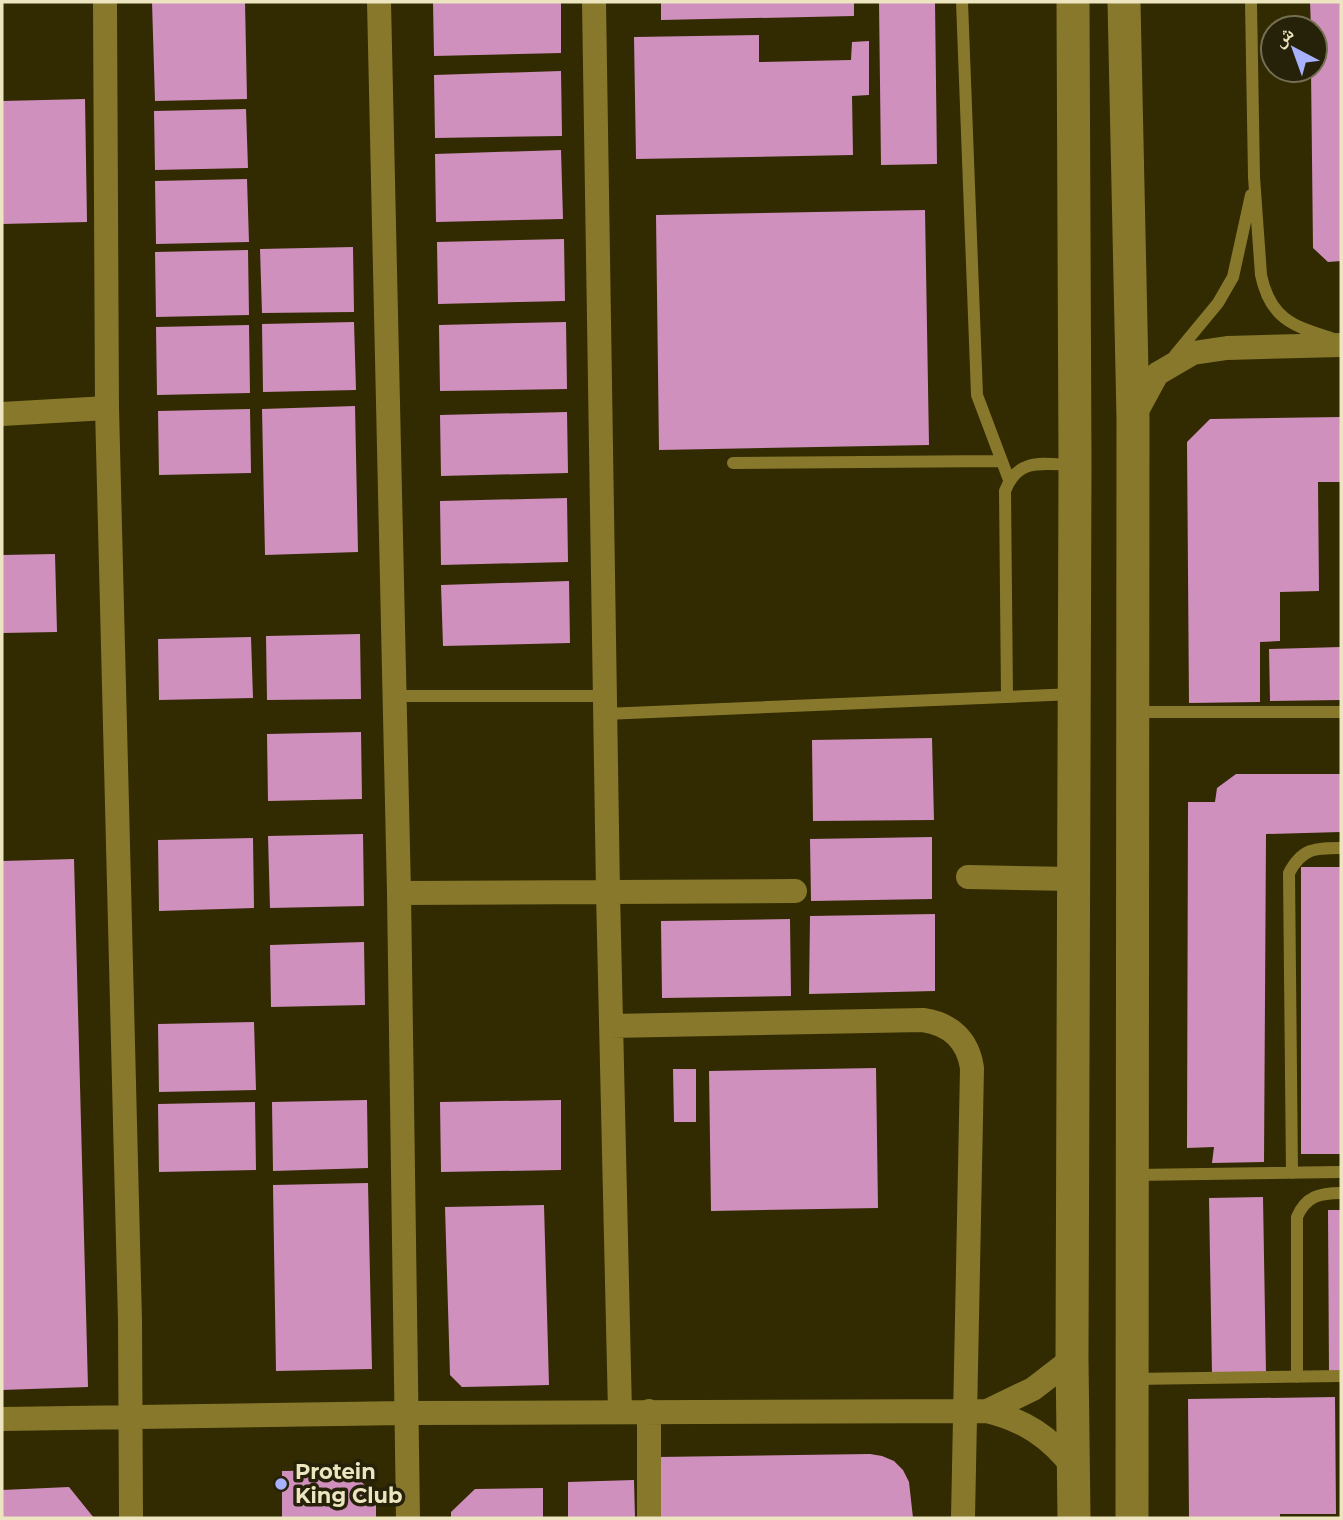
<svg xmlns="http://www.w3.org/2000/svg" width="1343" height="1520" font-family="Montserrat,'Noto Naskh Arabic',sans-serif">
<rect width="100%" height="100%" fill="#322a01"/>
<path fill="#d090bd" d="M152,2H245L247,99L155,101Z
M433,2H561V53L434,56Z
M661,2H854V16L661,20Z
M879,2H935L937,164L881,165Z
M1310,2H1341V261L1328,262L1313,248L1311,70H1315V28H1311Z
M759,35V62L851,60L852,42L869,41V95L852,96L853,155L636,159L634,37Z
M561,71L562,136L435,138L434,75Z
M85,99L87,222L2,224V101Z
M246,109L248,168L155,170L154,111Z
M561,150L563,219L436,222L435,154Z
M247,179L249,242L156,244L155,181Z
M925,210L929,445L659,450L656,215Z
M564,239L565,301L438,304L437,242Z
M353,247L354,312L262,313L260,249Z
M248,250L249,315L156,317L155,252Z
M354,322L356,390L263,392L262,324Z
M566,322L567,389L440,391L439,325Z
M249,325L250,393L157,395L156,327Z
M355,406L358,552L265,555L262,409Z
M250,409L251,473L159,475L158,411Z
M567,412L568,473L441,476L440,415Z
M1341,417V482H1318L1319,591L1280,592V641L1260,642V702L1189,703L1187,442L1210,419Z
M567,498L568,562L441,565L440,501Z
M55,554L57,632L2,633V555Z
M569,581L570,643L443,646L441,585Z
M360,634L361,699L267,700L266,636Z
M251,637L253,698L159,700L158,639Z
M1341,647V700L1270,701L1269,649Z
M361,732L362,799L268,801L267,734Z
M932,738L934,820L813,821L812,740Z
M1236,774H1341V832L1266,834L1264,1162L1212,1163L1214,1147L1187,1148L1188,802H1215L1217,788Z
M363,834L364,906L270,908L268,836Z
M932,837V899L811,901L810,839Z
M253,838L254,908L159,911L158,840Z
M74,859L88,1387L2,1390V861Z
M1301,867H1341V1154H1301Z
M935,914V991L809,994L810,916Z
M790,919L791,996L662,998L661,921Z
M364,942L365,1005L271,1007L270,945Z
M254,1022L256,1090L159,1092L158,1024Z
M876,1068L878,1208L711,1211L709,1071Z
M673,1069H696V1122H674Z
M367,1100L368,1168L273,1171L272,1102Z
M561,1100V1170L441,1172L440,1102Z
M255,1102L256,1170L159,1172L158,1104Z
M368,1183L372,1369L276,1371L273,1185Z
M1263,1197L1266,1373L1212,1374L1209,1198Z
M544,1205L549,1385L462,1387L450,1375L445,1207Z
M1328,1210H1341V1371L1329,1372Z
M1335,1397L1336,1514H1280V1518H1189L1188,1399Z
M870,1454L882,1456L894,1461L903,1470L909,1482L913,1518H658L657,1457Z
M351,1470L376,1498V1518H282V1471Z
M634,1480L635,1518H568V1482Z
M69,1487L94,1518H2V1490Z
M543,1488V1518H451V1512L475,1489Z"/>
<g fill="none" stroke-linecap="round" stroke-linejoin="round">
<path stroke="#87782c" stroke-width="12" d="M962,2L977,395L1009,480
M1251,2L1254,177L1261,275C1270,318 1292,326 1331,338
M1175,355L1218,303L1233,277L1251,195
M733,463L1002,461
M395,696H605
M1007,696L1005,491C1018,457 1043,464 1074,465
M1135,712H1341
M605,714L1074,694
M1292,1173L1289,873C1302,848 1315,848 1341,848
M1135,1175L1341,1172
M1297,1377V1217C1306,1196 1320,1193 1341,1193
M1132,1379L1341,1376"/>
<path stroke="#87782c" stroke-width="24" d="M105,2L107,408L130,1321L131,1518
M379,2L399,893L408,1518
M594,2L608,892L620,1412
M2,414L107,408
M1133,418L1157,374L1193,353L1227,348L1341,345
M968,877L1074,879
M399,893L795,891
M611,1026L923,1020C951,1024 968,1040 972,1068L963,1518
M649,1411V1518
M987,1411L1033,1389L1072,1359
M2,1419L406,1413L987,1411C1024,1420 1050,1437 1073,1467"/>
<path stroke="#87782c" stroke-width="33" d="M1073,2L1075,465L1072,1359L1074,1518
M1124,2L1133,418L1132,1518"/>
</g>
<circle fill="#a7b1fc" stroke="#262109" stroke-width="2.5" cx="281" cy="1484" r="7"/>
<g text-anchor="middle" stroke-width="7" stroke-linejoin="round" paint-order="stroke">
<g font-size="21" font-weight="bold" fill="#ece5c0" stroke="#262109" text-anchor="start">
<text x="295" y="1479">Protein<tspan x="295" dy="24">King Club</tspan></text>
</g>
</g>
<rect width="1343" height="1520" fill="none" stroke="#ece5c0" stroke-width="7"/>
<g transform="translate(1294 49) rotate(319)"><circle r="33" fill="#262109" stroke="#756f52" stroke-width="2"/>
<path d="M0-5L12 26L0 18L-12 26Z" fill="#a7b1fc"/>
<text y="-10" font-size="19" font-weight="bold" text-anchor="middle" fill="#ece5c0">ش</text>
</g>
</svg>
